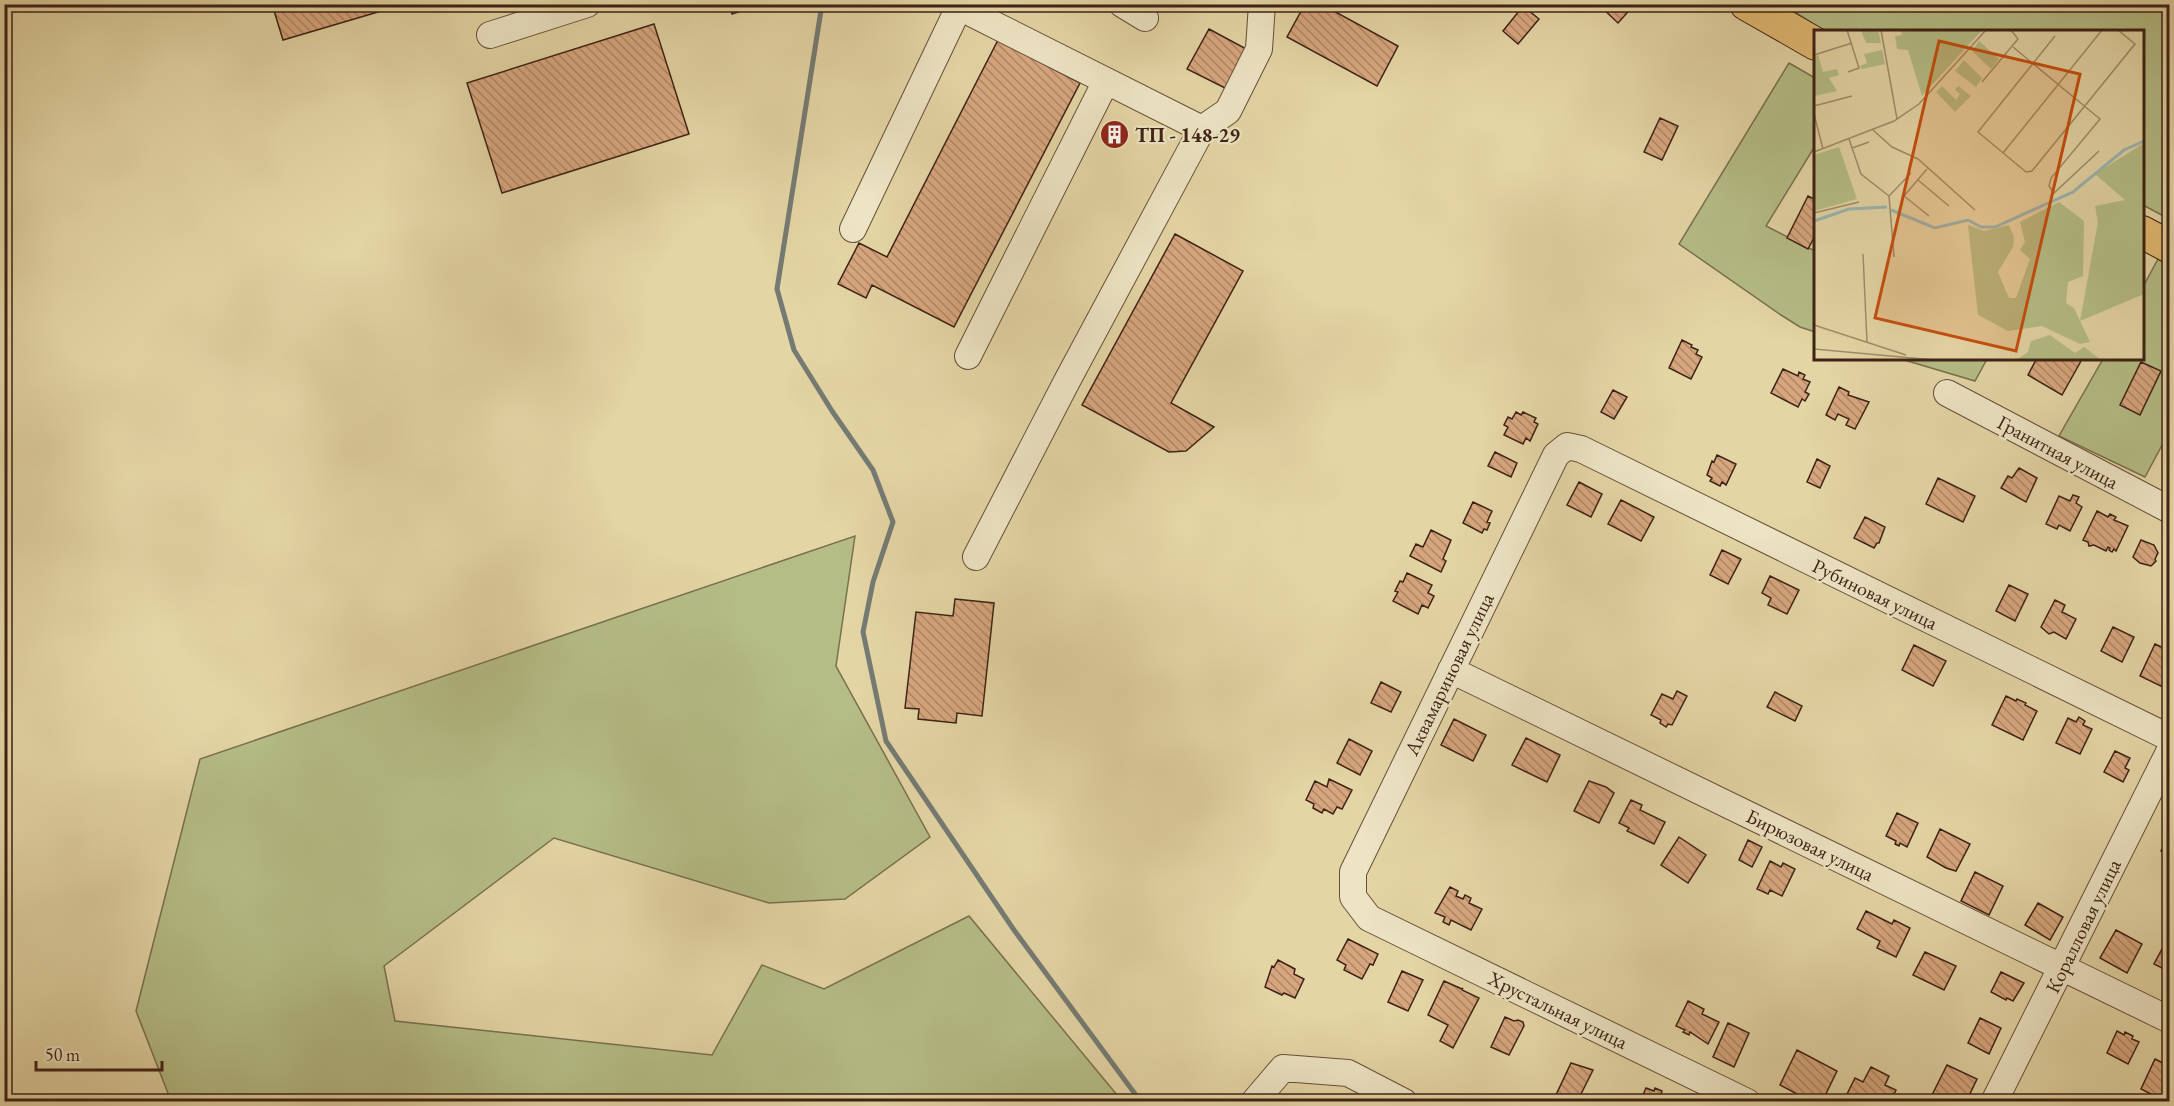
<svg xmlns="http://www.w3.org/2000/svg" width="2174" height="1106" font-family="'EB Garamond',serif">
<defs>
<pattern id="building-back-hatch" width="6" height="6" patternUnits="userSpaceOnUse" patternTransform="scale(1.5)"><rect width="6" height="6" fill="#d7a67e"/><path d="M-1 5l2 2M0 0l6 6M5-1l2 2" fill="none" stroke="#b08766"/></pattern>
</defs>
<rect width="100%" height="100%" fill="#e4d5a5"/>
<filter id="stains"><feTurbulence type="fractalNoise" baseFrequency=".00333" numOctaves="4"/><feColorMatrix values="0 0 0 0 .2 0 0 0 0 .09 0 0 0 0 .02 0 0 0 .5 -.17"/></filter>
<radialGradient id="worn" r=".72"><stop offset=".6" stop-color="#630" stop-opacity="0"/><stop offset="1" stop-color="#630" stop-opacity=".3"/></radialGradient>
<path fill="#b5bd86" stroke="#79704e" stroke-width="1.5" d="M1923,4L2169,5V219L2143,205L2142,32L1824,31L1784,5H1907L1912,10L1920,12L1924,9Z
M1789,63L1815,78V146L1766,226L1815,251V332L1800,327L1781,315L1679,244Z
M2158,259L2169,265V432L2145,477L2059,436L2103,359L2142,358L2143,287Z
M1901,359H1987L1975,381Z
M855,536L836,666L930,837L845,899L769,903L554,838L384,966L395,1021L712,1055L762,965L824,989L969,916L1122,1101H171L136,1011L200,759Z"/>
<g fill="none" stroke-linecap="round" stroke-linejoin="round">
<path stroke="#757b73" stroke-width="5" d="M822,4L777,289L794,350L832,411L873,470L893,522L873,582L863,632L886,741L1014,930L1141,1102"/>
</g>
<path fill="url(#building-back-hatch)" stroke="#3d2215" stroke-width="1.5" d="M272,4H405L283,40Z
M730,4H763L732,14Z
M1305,4H1321L1398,46L1377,86L1287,37Z
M1598,4H1635L1618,23Z
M1523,6L1539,19L1518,44L1503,31Z
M654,24L689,134L502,193L467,83Z
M1209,29L1250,51L1229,90L1187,69Z
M998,40L1080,83L954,327L872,285L866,298L838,284L859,243L887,257Z
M1660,118L1678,126L1662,160L1644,152Z
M1111,123L1126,132L1117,147L1102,138Z
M1808,196L1816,200V234L1808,249L1787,238Z
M1175,234L1243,271L1171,403L1214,427L1186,451L1169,452L1082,405Z
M1682,340L1692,345L1691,347L1698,350L1696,354L1702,357L1691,379L1669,368Z
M2037,358H2076L2081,361L2062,395L2028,375Z
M2141,362L2161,371L2140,415L2120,405Z
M1783,369L1798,376L1799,372L1805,375L1803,379L1810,382L1805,392L1809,394L1805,401L1802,399L1798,407L1771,393Z
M1839,387L1849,392L1848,395L1869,402L1855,429L1846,425L1849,419L1838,414L1835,420L1826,415Z
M1613,390L1627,397L1614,419L1601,412Z
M1516,412L1521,415L1523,412L1536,418L1534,422L1538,424L1530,441L1526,438L1523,444L1504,435L1508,427L1504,425L1508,417L1512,419Z
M1495,452L1517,463L1511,477L1488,466Z
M1717,455L1736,464L1726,485L1722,482L1720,486L1710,481L1712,478L1707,475L1712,461L1714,462Z
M1817,459L1830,466L1820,488L1807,482Z
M2019,468L2037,478L2026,502L2001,488L2008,476L2012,478Z
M1938,478L1975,496L1963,522L1926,504Z
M1579,482L1602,494L1591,517L1567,505Z
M2073,495L2079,497L2076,503L2082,507L2070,531L2059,525L2057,529L2046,524L2059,496L2070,501Z
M1621,500L1654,517L1641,541L1608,524Z
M1473,502L1492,511L1487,522L1490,523L1487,530L1484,529L1482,533L1463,523Z
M2097,511L2108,517L2110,514L2116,517L2114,520L2128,526L2116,551L2114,549L2112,552L2109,550L2110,548L2108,547L2106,551L2094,545L2089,546L2088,542L2083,540Z
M1865,517L1885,527L1879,543H1877L1874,548L1854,538Z
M1431,530L1451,540L1443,559L1446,561L1441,572L1410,556L1416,544L1423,547Z
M2141,540L2154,545L2158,553L2155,559L2156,561L2151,566L2140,563L2133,557Z
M1722,550L1741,559L1728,584L1710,575Z
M1407,573L1432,585L1428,593L1434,596L1428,608L1422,605L1418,614L1393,601L1398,592L1395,591L1400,581L1403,582Z
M1770,576L1799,590L1787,614L1768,605L1771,598L1762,593Z
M2009,585L2028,594L2015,621L1996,611Z
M955,599L994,603L982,716L957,713L956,723L918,719L919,709L905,708L916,612L953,616Z
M2055,600L2065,605L2062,612L2076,619L2066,639L2054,632L2049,634L2041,627Z
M2113,627L2134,637L2122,662L2101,651Z
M2155,644L2170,651V684L2167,689L2140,676Z
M1914,645L1946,661L1933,686L1902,670Z
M1381,682L1401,692L1391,712L1371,703Z
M1677,691L1687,696L1672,725L1668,724L1666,727L1660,723L1661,720L1651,715L1662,694L1673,699Z
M1775,692L1802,706L1795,721L1767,707Z
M2006,696L2016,701L2017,699L2026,703L2025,705L2037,711L2023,740L1992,725Z
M2079,717L2085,721L2083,725L2092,729L2080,754L2056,743L2068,718L2076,722Z
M1454,719L1486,735L1473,761L1441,745Z
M1526,738L1560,755L1547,782L1512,765Z
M1349,739L1372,751L1360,775L1337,763Z
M2115,751L2130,758L2125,768L2129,770L2123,782L2104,772Z
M1329,779L1352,790L1342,809L1337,807L1333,814L1324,809L1322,813L1313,808L1314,804L1306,800L1315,781L1327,787Z
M1589,781L1606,787L1614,793L1599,823L1574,811Z
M1631,800L1642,805L1640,810L1665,822L1654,844L1627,831L1629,828L1619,823Z
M1897,813L1918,823L1907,847L1900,843L1899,846L1895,844L1896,841L1886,836Z
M2170,826V856L2161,851L2168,837L2165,835Z
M1940,829L1970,844L1956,871L1946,868L1927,857Z
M1679,837L1706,855L1688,883L1661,865Z
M1748,840L1762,847L1752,867L1739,860Z
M1770,861L1781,867L1783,863L1795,869L1782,896L1770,890L1768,894L1757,889Z
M1975,872L2003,886L1989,915L1961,901Z
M1450,887L1458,891L1456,896L1463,899L1465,895L1471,898L1469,903L1482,909L1471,930L1451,920L1449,925L1443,922L1445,917L1435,913Z
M2038,903L2063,917L2050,940L2025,925Z
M1866,911L1892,924L1894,920L1910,928L1896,957L1877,948L1880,941L1857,929Z
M2116,930L2142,944L2127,973L2100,958Z
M2169,936L2170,937V972L2154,964Z
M1348,939L1378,954L1373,965L1370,964L1362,979L1344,970L1346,965L1337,960Z
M1925,952L1956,966L1944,990L1913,975Z
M1278,960L1295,969L1294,974L1304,979L1295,998L1284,993L1282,995L1265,987L1272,966L1274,967Z
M1402,971L1423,980L1408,1011L1388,1002Z
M2001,972L2024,983L2013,1001L2007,998L2006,1000L1991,992Z
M1444,981L1462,989L1463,988L1462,990L1479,998L1453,1048L1440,1041L1448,1025L1428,1015Z
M1688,1001L1704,1009L1702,1014L1719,1022L1708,1044L1690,1032L1689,1035L1683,1032L1685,1030L1676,1026Z
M1505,1017L1514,1021L1518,1020L1523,1022L1524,1026L1509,1055L1491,1047Z
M1980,1018L2001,1028L1989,1054L1968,1043Z
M1728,1023L1749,1033L1734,1067L1713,1057Z
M2117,1031L2124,1035L2125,1032L2133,1036L2132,1039L2139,1042L2128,1064L2107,1053Z
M1797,1050L1837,1071L1822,1102H1812L1780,1085Z
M2155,1059L2163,1063L2165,1059L2170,1061V1093L2165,1102H2150L2153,1095L2141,1089Z
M1571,1063L1593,1070L1577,1102H1569L1556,1095Z
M1947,1065L1977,1079L1966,1102H1934L1930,1099Z
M1871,1067L1889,1076L1885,1085L1896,1090L1890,1102L1844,1100L1855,1078L1863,1082Z
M1646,1088L1654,1091L1655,1088L1662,1091L1661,1095L1668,1098L1667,1102H1640Z"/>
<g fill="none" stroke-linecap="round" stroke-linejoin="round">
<defs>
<path id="minor" d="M1122,4L1145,18
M490,35L587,4
M853,229L959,7L1202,129
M968,356L1106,81
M1947,393L2170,510
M976,557L1067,381L1202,129L1228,111L1259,49L1262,4
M1451,670L2170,1020
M1254,1102L1283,1068L1348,1073L1404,1102
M1747,1102L1369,918L1353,897V872L1556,455L1567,446L1581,449L2170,738
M1994,1102L2170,750"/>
<path id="major" d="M1746,4L1816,44
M2142,232L2170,247"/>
</defs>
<use href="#minor" stroke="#674f39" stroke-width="28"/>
<use href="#major" stroke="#3d2215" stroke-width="34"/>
<use href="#minor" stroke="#ede4c4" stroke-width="26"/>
<use href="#major" stroke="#e2ba72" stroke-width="32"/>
</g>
<defs>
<symbol id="building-disc" viewBox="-11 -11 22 22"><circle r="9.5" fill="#8f2418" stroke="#ede4c4"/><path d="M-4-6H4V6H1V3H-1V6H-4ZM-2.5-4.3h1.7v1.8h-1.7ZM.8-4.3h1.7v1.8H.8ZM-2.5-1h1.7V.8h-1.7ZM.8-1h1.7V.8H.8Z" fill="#fff"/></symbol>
</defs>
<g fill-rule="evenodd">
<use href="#building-disc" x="1098" y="118" width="33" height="33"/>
</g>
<g text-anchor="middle" stroke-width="4.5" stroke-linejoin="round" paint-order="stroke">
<g font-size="20" font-weight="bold" fill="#3d2215" stroke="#ede4c4" text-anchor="start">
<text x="1135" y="142">ТП - 148-29</text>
</g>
<g font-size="20" fill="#3d2215" stroke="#ede4c4">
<text transform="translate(2058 452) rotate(28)" y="7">Гранитная улица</text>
<text transform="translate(1875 594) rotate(26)" y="7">Рубиновая улица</text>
<text transform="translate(1449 674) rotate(-64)" y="7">Аквамариновая улица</text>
<text transform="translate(1810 845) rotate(26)" y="7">Бирюзовая улица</text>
<text transform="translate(2083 926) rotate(-64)" y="7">Коралловая улица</text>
<text transform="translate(1558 1010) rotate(26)" y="7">Хрустальная улица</text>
</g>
</g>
<g transform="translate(1814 30)">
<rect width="330" height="330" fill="#e4d5a5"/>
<path d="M47,0H64L67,13H52ZM87,0H168L108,66L94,20L83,19L81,6L88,5ZM165,11L185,29L177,39L158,21ZM68,20L71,34L48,39L46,36L53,33L50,24ZM4,25L9,42L23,39L25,45L15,48L23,61L0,66V26ZM150,30L168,48L162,57L141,41ZM128,56L142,70L146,64L141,60L144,56L157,66L141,82L122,62ZM245,172L270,191L269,246L254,252L252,273L260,278L276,312L266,314L228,296L194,301L164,285L154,195L170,201L195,195L200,207L199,217L184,242L195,268H202L216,229L206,220L211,212L206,192Z" fill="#b5bd86"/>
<path d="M330,113V264L266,291L284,192L281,176L311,170L281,144ZM236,305L261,323L270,317L287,330H202L214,322L217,311Z" fill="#b5bd86"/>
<path d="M25,117L43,169L0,181V125Z" fill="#b5bd86"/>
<path fill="none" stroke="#9ab6b2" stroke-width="3" d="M77,180L121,198L154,190L167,197H181L259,162L310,120L330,111M0,191L35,179L73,177"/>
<path fill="none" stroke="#a18d6b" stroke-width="1.5" d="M33,0L45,38L34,42M67,0L83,89M241,6L164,102L212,142L218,141L321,14L304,0M199,17L286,89L237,148L235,156L240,163L285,121M0,25L38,13M168,52L204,9L197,0M0,76L38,66M0,84L9,119M59,100L78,117L104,129L161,180M35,109L47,144L75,166L97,143M38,118L55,112M0,122L80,91L105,74L172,0M189,123L288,0M113,139L90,166L115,186M104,150L135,176M75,166L80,227M0,183L45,172M49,224L53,312M0,295L92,325M0,319L120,330"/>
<path fill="#c64e0e" fill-opacity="0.15" stroke="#c64e0e" stroke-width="3" d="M125,11L266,44L202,321L61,288Z"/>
<rect width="330" height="330" fill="none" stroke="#3d2215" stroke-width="3"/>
</g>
<rect width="2174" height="1106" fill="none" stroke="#e4d5a5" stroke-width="24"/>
<rect x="6" y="6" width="2162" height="1094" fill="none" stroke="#3d2215" stroke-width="3"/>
<rect x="12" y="12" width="2150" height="1082" fill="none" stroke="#3d2215" stroke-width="1.5"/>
<path d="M36 1061v9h126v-9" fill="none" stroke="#3d2215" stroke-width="3"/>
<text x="45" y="1061" font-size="18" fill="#3d2215" stroke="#ede4c4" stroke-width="4.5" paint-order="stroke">50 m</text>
<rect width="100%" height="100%" filter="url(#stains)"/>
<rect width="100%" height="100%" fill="url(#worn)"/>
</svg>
